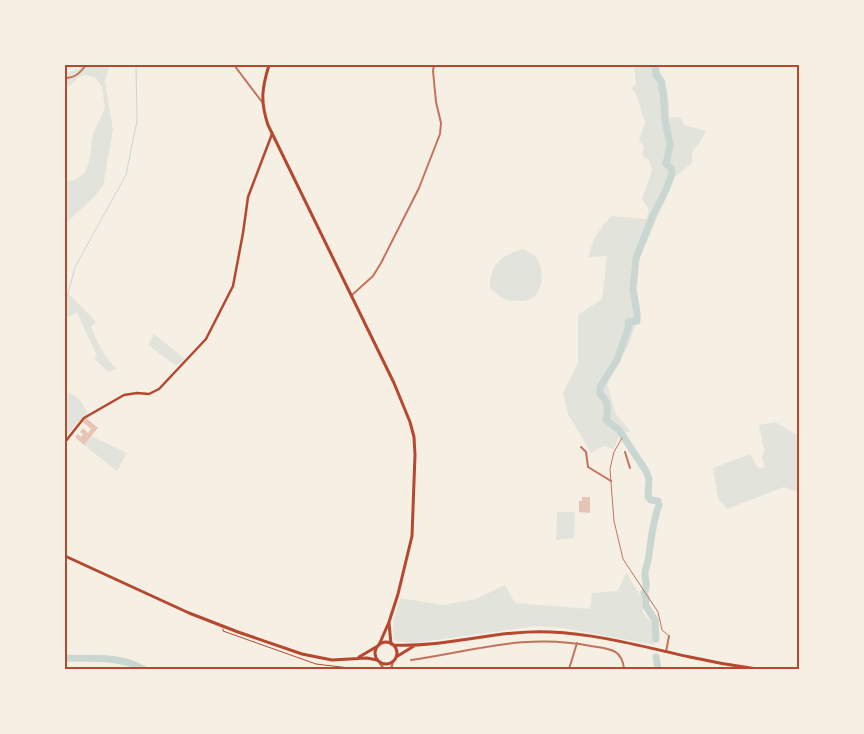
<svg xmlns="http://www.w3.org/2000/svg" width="864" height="734" font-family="'Fira Sans',sans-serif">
<rect width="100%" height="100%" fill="#f6efe4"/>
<path fill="#e2e4dc" d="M82,65H110L105,81L113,130L103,186L94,197L65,224V181L74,180L85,173L89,162L93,134L105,108L102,87L96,78L86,75L80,76L65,90V73L79,69Z
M634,65H658L666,85L669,102V118L680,117L684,125L706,131L700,142L692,152V163L675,177L638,262L635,288L640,309L630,342L607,384L616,414L631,432L623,433L618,439L614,449L604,446L591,453L568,414L563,393L578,363V315L602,299L607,256L589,257C590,242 601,227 611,216L646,219L649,210L642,199L652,171L649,160L642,156L644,147L639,139L645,123L636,94L631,88L636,84Z
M523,249C526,251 531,253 534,255C547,268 544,301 522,301C516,301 507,301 502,298C497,295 495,291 490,289C489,265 501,255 523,249Z
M65,290L96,322L91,327C98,344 104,357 117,369L108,372L94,358L97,356L77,313L65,318Z
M154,334L185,359L176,366L148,345Z
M65,393C79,394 82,403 88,414L76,424L65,437Z
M775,422L799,436V493L784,487L727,509L718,499L713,468L750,454L758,468L765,467L762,458L764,451L759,425Z
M91,436L127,453L117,471L84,445Z
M557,512H575L574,538L556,540Z
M626,573L643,599V613L653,624L655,645L563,628L536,626L415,643L395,641C390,627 396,612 400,598L443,605L476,599L505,585L515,603L590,609L592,593L618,591Z"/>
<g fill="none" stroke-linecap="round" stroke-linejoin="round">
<path stroke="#c9d6d2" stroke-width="1" d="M65,305L75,267L126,175L137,121L136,65"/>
<path stroke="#c9d6d2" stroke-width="7" d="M645,592C648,584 645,581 645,573C645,569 647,565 648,561C651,543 652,523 659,505L658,501L651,500L648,497L649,479L646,471L619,430L606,420C608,409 609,402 600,394V387L617,360L629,326L628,322L637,321V313L633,289L636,258L653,215L666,190L672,173L671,168L666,164L670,145L665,120L663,90L661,87L662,82L656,75L655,65
M644,593L646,598V606L655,620L656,639
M656,657L658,669
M65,658C91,659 119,655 143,669"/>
</g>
<path fill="#e6c5b7" d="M86,418L98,428L84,445L75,437L78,434L81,437L83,434L80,432L83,428L88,433L91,429L83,422Z
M582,497H590V513L579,512V501H582Z"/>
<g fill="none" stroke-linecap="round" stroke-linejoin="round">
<path stroke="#b5482f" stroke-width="1" d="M223,629V631L316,664L358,669"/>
<path stroke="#c5725c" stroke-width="1" d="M622,438L614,452L610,469L614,521L623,559L658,612L662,630L668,635"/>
<path stroke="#c5725c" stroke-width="2" d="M234,65L262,102
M65,78C75,78 80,73 86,65
M352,295L373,276L381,263L419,188L440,134L441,123L436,102L433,71L434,65
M581,447L586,452L588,467L611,481
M625,452L630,468
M666,652L669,636
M411,660C474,651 526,633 591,646C608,649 622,648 624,669
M569,669L577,643"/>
<path stroke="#c5725c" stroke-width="2.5" d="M379,662L384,669
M391,669L393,661"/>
<path stroke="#b5482f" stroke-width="2.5" d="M65,442L84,418L124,395L137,393L149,394L159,389L206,339L233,286L243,233L248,197L272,134"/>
<path stroke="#b5482f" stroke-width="3" d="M269,65C262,88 260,101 268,125L394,383L410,422L414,437L415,455L412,536L398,594L389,622L379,645
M65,556L189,613L238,632L302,654L332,660L367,658L377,660
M389,623L391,644
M359,657L376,647"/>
<path stroke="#b5482f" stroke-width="3" d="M375 653a11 11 0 1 1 22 0a11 11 0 1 1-22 0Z
M393,645C446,648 498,629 551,632C598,634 644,647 690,657C712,662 734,666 757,669
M396,657L414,646"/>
</g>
<rect width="864" height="734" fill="none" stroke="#f6efe4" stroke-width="132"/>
<rect x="66" y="66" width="732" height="602" fill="none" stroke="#b5482f" stroke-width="2"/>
</svg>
